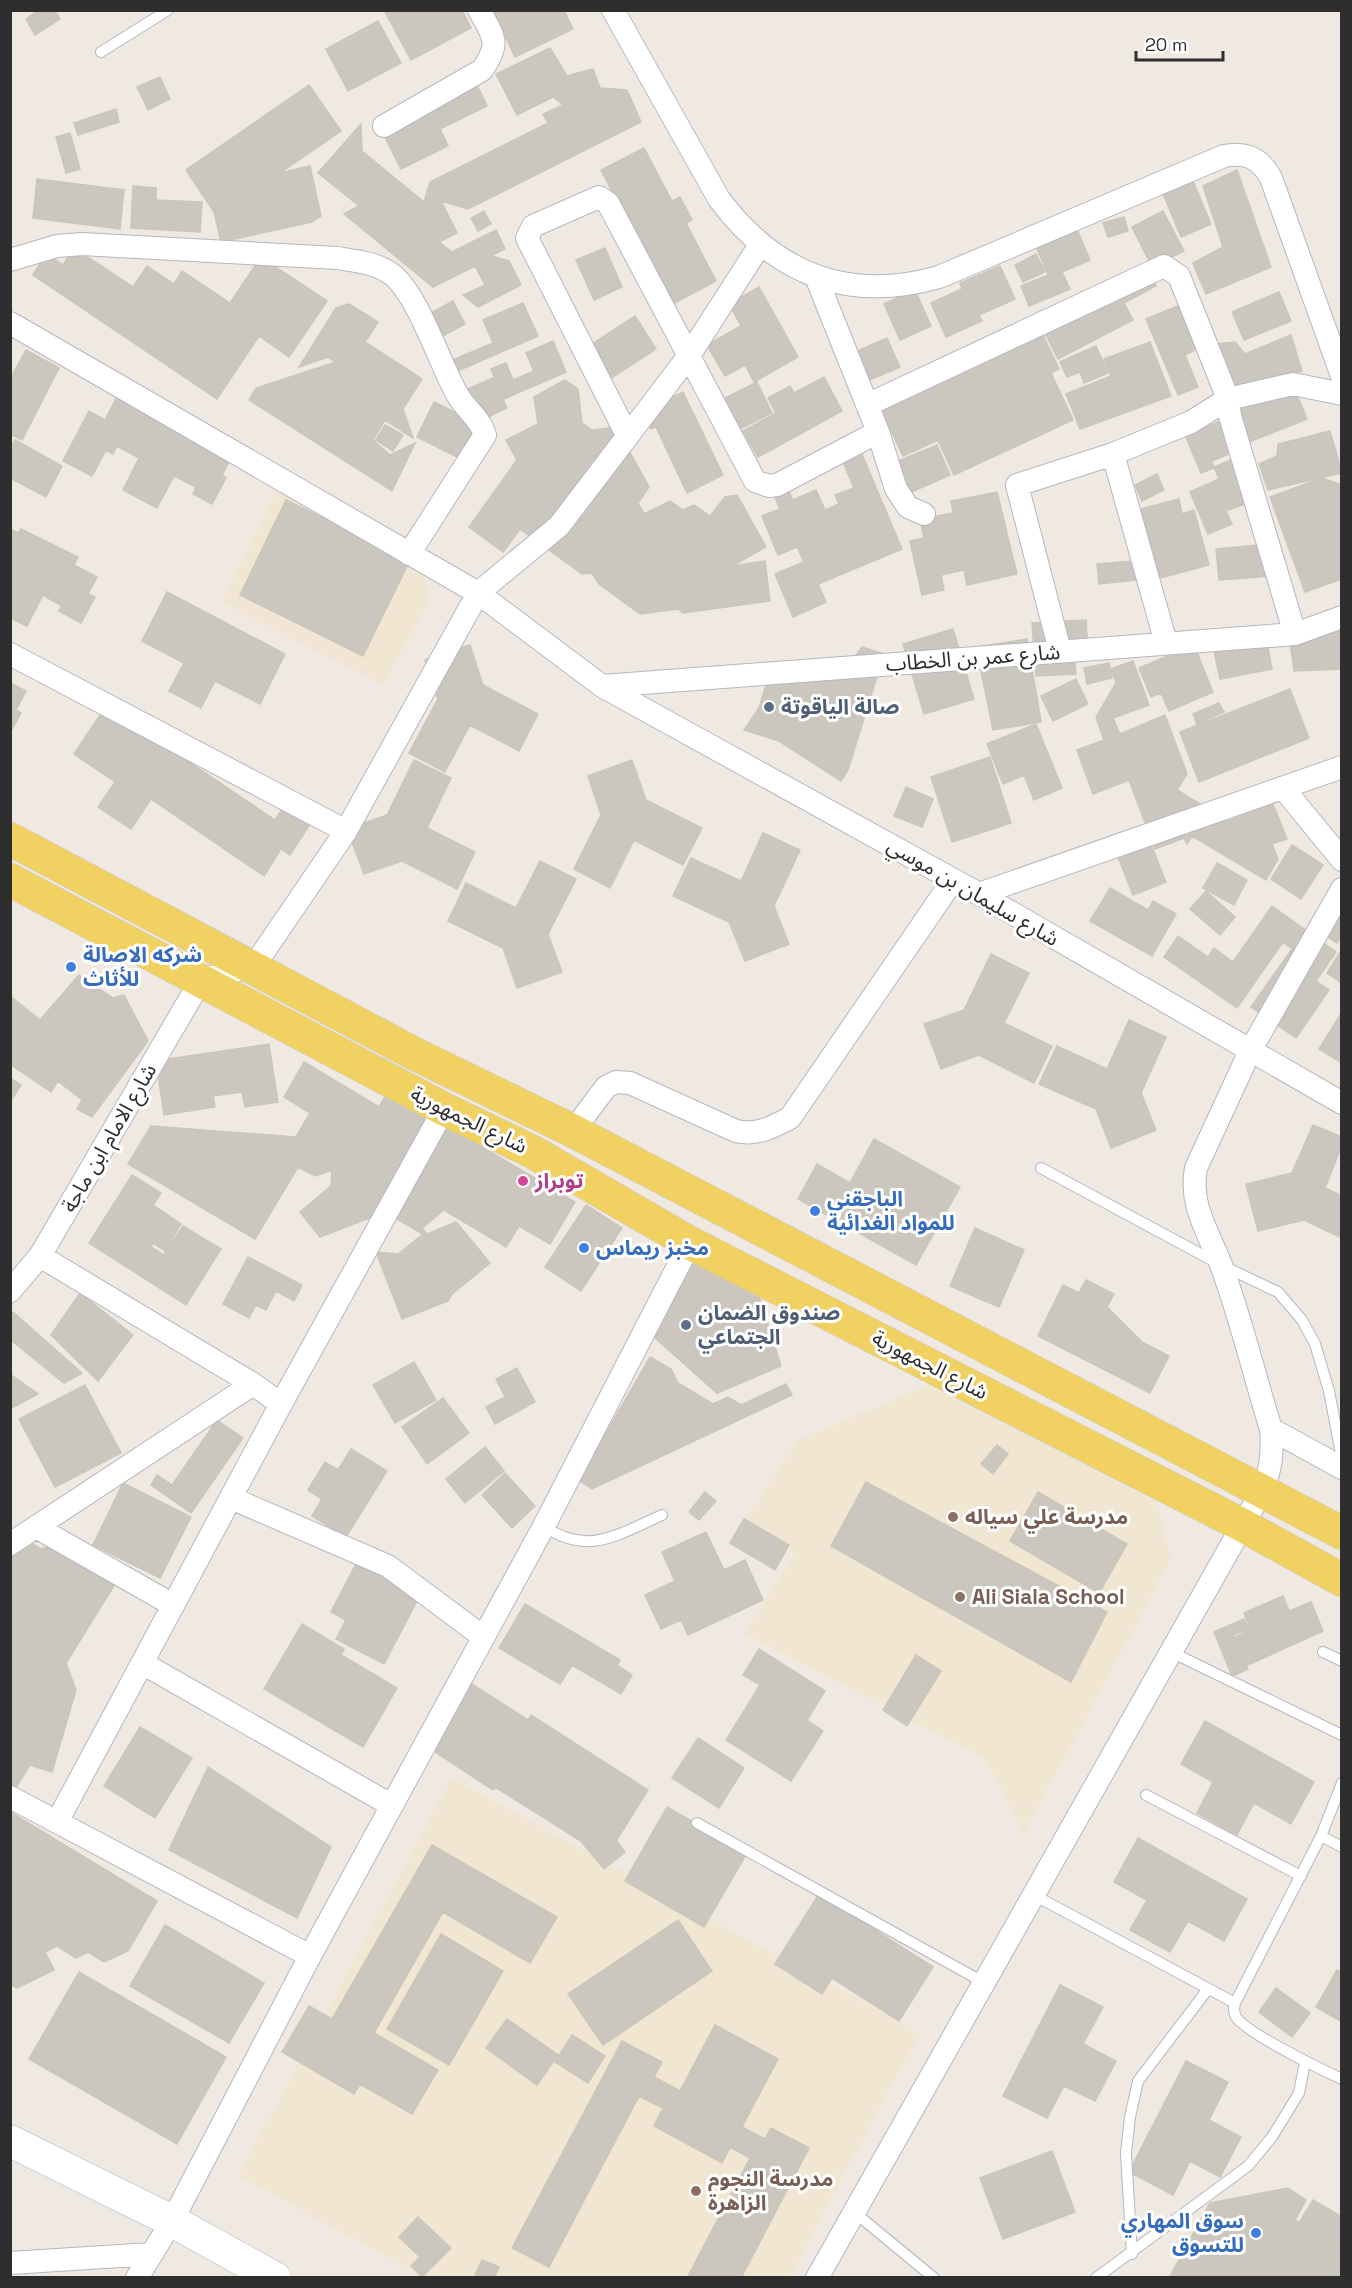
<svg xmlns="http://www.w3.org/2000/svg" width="1352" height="2288" font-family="'Space Grotesk','Noto Sans Arabic',sans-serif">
<rect width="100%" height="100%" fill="#efe9e1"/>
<path fill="#f0e6d1" d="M284,476L415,544L430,597L384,685L221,602Z
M935,1382L1156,1497L1171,1560L1024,1833L985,1759L745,1634L795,1554L744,1523L798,1440Z
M452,1778L920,2033L789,2277H424L238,2176Z"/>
<path fill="#cbc7bf" stroke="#cbc5ba" stroke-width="1.5" d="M39,10H55L60,19L35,35L26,19Z
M384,10H462L471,28L411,60Z
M493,10H564L573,29L515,57Z
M378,21L401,63L348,91L326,49Z
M550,48L567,76L593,69L600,88L627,90L641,122L468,209L441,201L457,233L439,242L452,252L496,230L505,249L491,256L509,261L521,285L478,307L463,295L485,285L475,266L433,287L344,214L359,206L318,173L361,124L362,151L424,202L430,182L548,123L543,114L563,105L553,97L517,115L496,74Z
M470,70L487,106L440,129L448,146L401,169L384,135Z
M160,77L170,99L148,110L137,87Z
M309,85L341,131L280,173L310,166L321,216L312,222L221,242L214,212L186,170Z
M116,109L119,122L78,135L74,123Z
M70,133L80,169L66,173L56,137Z
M644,148L672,201L680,197L692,220L686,223L716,281L671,305L601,170Z
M1237,170L1271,267L1206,294L1193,263L1223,247L1203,186Z
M37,179L124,190L120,229L33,218Z
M1193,181L1211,224L1181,237L1163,194Z
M133,186L156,188V200L202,202L200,232L131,228Z
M484,211L491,224L478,231L471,218Z
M1163,211L1184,251L1152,267L1132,227Z
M1124,217L1128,231L1108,237L1103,223Z
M1076,227L1090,260L1062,272L1070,289L1029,306L1021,286L1048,275L1035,244Z
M74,248L133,287L147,266L174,284L182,271L230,303L261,257L327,301L289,357L259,336L217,399L33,275L46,254L63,265Z
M605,248L622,287L594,300L576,260Z
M1036,254L1045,272L1023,282L1015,265Z
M1000,266L1015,299L979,315L982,321L946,337L931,303L962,289L960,283Z
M1150,274L1156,286L1124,303L1133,320L1058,359L1046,335L1076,320L1073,314Z
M759,287L798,357L754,382L745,365L725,376L707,345L741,326L729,304Z
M915,290L931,326L900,340L884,304Z
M1279,292L1291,321L1244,340L1232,312Z
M453,301L465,324L437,339L425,316Z
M523,303L538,336L453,373L448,362L493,343L483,320Z
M349,304L378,322L365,342L422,379L403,409L413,438L385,420L373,440L390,455L415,443L392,491L249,400L256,388L336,362L328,357L299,367L336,308Z
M1180,305L1199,348L1185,355L1198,387L1178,395L1146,319Z
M635,316L656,349L607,381L586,348Z
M1041,331L1059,369L1051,373L1073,420L954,475L938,440L903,456L880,407Z
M1291,335L1302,371L1234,388L1216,344L1235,342L1245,354Z
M887,338L900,367L865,382L853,353Z
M553,341L566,372L504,399L491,369L506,363L513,380L534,371L526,353Z
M1150,342L1171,396L1080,429L1066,394L1111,376L1104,359Z
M1096,346L1108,373L1084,383L1080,372L1067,377L1060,362Z
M26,350L59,368L22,440L10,434V379Z
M824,377L842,411L758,457L743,431L776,413L768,398L790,386L794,393Z
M493,378L507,408L480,421L466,390Z
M565,380L578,389L582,423L592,430L616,427L649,487L638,503L644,514L670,501L683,510L694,505L710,516L725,497L737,495L766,547L732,566L765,561L770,601L683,613L678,609L640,614L599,584L592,573L582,574L520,529L503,552L469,527L517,460L506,440L538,424L534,397Z
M757,382L772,413L740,429L725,398Z
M1293,385L1307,419L1244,444L1231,410Z
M683,392L723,475L687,493L656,427L651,429L642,411Z
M118,395L232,456L222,475L226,478L212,504L193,494L196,487L174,476L157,508L123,490L139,458L117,446L113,454L106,450L92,476L63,461L89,411L105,420Z
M434,402L479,424L461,459L417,437Z
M1226,419L1238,450L1212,461L1214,468L1201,473L1185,435Z
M385,425L403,435L393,451L376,440Z
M1330,431L1342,473L1268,490L1259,464L1277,456L1278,444Z
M15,440L62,466L46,497L10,478V449Z
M937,445L950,475L909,493L896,462Z
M861,452L902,549L818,584L826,602L793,617L775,574L804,562L797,547L778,555L762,516L780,509L773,493L787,487L793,500L816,490L825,510L839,504L835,495L854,488L842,460Z
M1233,459L1250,502L1226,511L1232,524L1208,534L1190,492L1219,479L1214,467Z
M1157,474L1164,490L1142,501L1135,485Z
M1322,478L1342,485V579L1305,592L1270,497Z
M997,492L1017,574L967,585L964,570L941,575L944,590L922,595L910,541L924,538L920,519L953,513L951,501Z
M1179,499L1182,514L1194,510L1209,565L1160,578L1141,509Z
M286,500L410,560L363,656L240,595Z
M10,529L18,533L21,529L78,557L74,565L97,577L88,594L95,597L81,623L59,611L62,606L43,595L27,626L10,618Z
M1269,544L1272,576L1219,580L1216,549Z
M1134,561L1136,580L1099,584L1097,564Z
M167,592L285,654L260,704L215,681L201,708L169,691L184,663L142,641Z
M1086,620L1088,651L1074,652L1076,674L1036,676L1032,623Z
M1264,627L1272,669L1220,679L1211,637Z
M953,629L974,699L924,714L903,644Z
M1288,629H1342V669L1294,671Z
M1027,639L1041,722L993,730L976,647Z
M470,645L483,685L538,714L519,751L470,725L445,772L409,753L438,699L425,660Z
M1194,645L1213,692L1169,711L1161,693L1151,697L1139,668Z
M862,647L884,654L848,770L841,781L779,741L744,730L759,708L772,665L825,681L839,658L851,663Z
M1133,661L1149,705L1113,718L1120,734L1165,715L1187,774L1177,790L1228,821L1273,804L1287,839L1272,844L1278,859L1266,880L1192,836L1187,844L1184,838L1155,849L1129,780L1093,794L1077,750L1104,740L1096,717L1116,683L1111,669Z
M1109,663L1112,678L1087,684L1084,668Z
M1076,679L1088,704L1053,721L1041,696Z
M10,683L26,691L16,710L21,713L10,733Z
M1290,689L1309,738L1199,782L1180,732Z
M1219,703L1224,712L1197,724L1193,714Z
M106,706L275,820L283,808L309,826L290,855L281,849L264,876L151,799L131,829L98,807L115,782L74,754Z
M1036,724L1062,788L1034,800L1024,775L1003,784L987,744Z
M990,757L1011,823L952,842L931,777Z
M414,760L451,778L427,828L475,852L457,889L402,861L364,874L347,829L387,815Z
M632,760L646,800L702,828L683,865L634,840L610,888L574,869L601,815L588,776Z
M906,787L933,799L922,827L894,816Z
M763,833L800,850L774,906L789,944L745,961L729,922L673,896L691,858L741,881Z
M1150,842L1166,882L1133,895L1117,854Z
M1292,845L1323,865L1301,899L1271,879Z
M540,861L576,879L548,934L562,972L517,988L503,948L448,921L466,883L516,908Z
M1217,863L1247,880L1234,905L1203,888Z
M1110,888L1148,910L1153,901L1176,914L1152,956L1090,921Z
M1206,891L1235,917L1220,935L1190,909Z
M1342,898V935L1337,943L1309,926Z
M1272,906L1336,952L1316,981L1329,990L1296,1038L1251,1007L1292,949L1283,942L1237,1008L1164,957L1178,936L1208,957L1214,948L1233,962Z
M1342,949V983L1327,973Z
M991,954L1029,973L1004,1023L1052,1046L1034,1083L979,1055L941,1069L924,1024L964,1010Z
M79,975L113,998L124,995L148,1041L92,1117L77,1109L82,1100L58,1081L51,1092L10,1064V996L40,1020Z
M1342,1012V1063L1319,1049Z
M1129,1020L1166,1037L1141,1093L1156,1130L1111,1148L1096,1109L1039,1084L1057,1046L1107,1069Z
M269,1044L278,1102L245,1107L242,1092L213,1096L215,1107L164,1115L156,1061Z
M304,1062L379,1107L388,1091L575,1202L550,1244L519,1226L506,1247L444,1210L422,1228L427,1234L456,1222L490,1263L452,1294L448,1301L402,1319L376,1252L398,1254L423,1234L385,1212L320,1237L300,1212L331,1186L332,1170L315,1176L298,1167L255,1239L128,1164L151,1126L296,1137L310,1113L284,1097Z
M10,1078L21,1085L10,1102Z
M1313,1125L1342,1137V1145L1325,1188L1342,1196V1238L1304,1220L1258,1231L1246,1184L1292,1173Z
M874,1139L960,1187L916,1265L798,1199L817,1164L850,1183Z
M132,1175L161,1193L153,1205L181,1224L165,1251L153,1243L151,1247L164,1255L183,1226L221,1249L186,1305L89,1243Z
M586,1205L622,1228L581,1291L545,1267Z
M975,1228L1024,1250L999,1307L950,1286Z
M687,1255L759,1296L781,1366L717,1393L653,1336Z
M248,1257L302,1285L294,1301L276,1291L266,1310L256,1305L249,1318L223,1304Z
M1086,1280L1114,1294L1107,1307L1142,1342L1169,1356L1150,1393L1038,1336L1063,1285L1079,1293Z
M80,1293L133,1335L98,1381L51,1335Z
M13,1312L82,1373L64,1383L12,1341L10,1344V1316Z
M650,1357L671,1369L678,1383L713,1404L728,1397L741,1405L786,1384L792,1395L592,1489L579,1480Z
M414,1362L436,1400L395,1423L373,1385Z
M517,1368L535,1402L495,1424L486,1407L505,1397L496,1379Z
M10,1374L38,1394L10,1409Z
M85,1385L121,1453L55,1487L19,1419Z
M443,1398L469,1433L427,1464L402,1427Z
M217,1420L243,1438L191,1513L151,1485L157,1475L172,1485Z
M997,1445L1008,1454L993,1474L981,1464Z
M485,1447L504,1471L465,1503L446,1479Z
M351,1449L387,1471L346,1537L312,1516L322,1499L308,1490L325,1462L338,1470Z
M505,1473L535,1506L512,1528L482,1495Z
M866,1482L1107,1612L1071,1682L831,1546Z
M123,1483L191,1517L160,1578L93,1545Z
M705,1492L716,1501L699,1520L689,1512Z
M1038,1492L1127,1544L1099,1593L1010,1541Z
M744,1519L789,1545L775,1570L730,1543Z
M10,1530L41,1549L53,1545L115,1584L66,1663L76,1690L52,1772L30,1765L17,1786L10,1783Z
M706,1532L724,1570L745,1560L763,1600L688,1635L681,1620L661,1629L645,1595L675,1581L662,1552Z
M356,1564L419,1597L384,1664L336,1639L346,1620L331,1612Z
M1283,1596L1289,1611L1311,1602L1323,1631L1248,1665L1235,1637L1251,1630L1244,1613Z
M525,1604L620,1660L617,1665L632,1675L621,1694L572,1665L560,1684L499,1648Z
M1244,1619L1249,1629L1233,1635L1248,1669L1232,1676L1214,1632Z
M302,1624L344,1649L341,1655L397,1688L363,1747L264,1689Z
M759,1649L825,1691L807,1720L823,1731L791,1781L726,1740L760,1685L743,1675Z
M916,1655L941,1671L907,1726L883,1710Z
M467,1681L528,1720L531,1715L648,1790L606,1857L495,1787L493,1790L426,1746Z
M1205,1721L1314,1782L1291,1824L1254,1803L1237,1835L1197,1813L1213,1782L1181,1764Z
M140,1727L192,1758L155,1818L104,1786Z
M698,1738L744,1768L719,1808L672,1778Z
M208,1767L331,1847L297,1918L169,1850Z
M667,1807L747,1853L704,1927L625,1881Z
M10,1812L157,1901L128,1951L104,1962L88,1952L76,1958L57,1946L45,1952L54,1970L17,1988L10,1984Z
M602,1822L625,1852L604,1869L580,1840Z
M1138,1838L1247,1899L1224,1941L1188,1921L1170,1952L1130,1930L1147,1900L1114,1882Z
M432,1845L557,1917L530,1963L443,1912L374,2033L438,2070L412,2114L360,2084L354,2094L282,2052L309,2006L332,2019Z
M819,1894L933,1967L899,2021L832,1978L822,1994L775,1964Z
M678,1920L712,1971L603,2045L568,1994Z
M165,1925L264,1983L229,2043L130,1986Z
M441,1934L503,1971L449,2065L387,2029Z
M1337,1970L1342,1973V2022L1316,2007Z
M79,1972L226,2057L177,2144L29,2059Z
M1060,1985L1103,2007L1083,2044L1116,2061L1095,2101L1064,2086L1047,2118L1003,2096Z
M1276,1988L1310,2013L1292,2037L1259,2012Z
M507,2019L558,2055L537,2085L486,2048Z
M715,2025L778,2059L742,2127L765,2139L771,2128L809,2148L741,2278H687L750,2158L730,2147L722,2163L654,2126L663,2108L639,2096L549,2267L512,2248L622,2041L662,2062L654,2077L680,2091Z
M572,2035L605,2056L588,2083L555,2062Z
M1186,2061L1228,2082L1209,2120L1241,2137L1220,2177L1190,2161L1173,2195L1129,2172Z
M1052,2151L1075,2212L1003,2239L980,2178Z
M1288,2188L1306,2200L1295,2220L1342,2247L1339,2271L1342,2278H1169L1210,2203Z
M1313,2200L1342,2217V2265L1291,2236Z
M418,2217L451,2248L422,2277L411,2266L420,2257L399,2237Z
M482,2260L499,2267L494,2278H474Z"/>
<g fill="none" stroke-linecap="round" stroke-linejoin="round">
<defs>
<path id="service" d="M101,52L168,10
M1041,1168L1221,1265L1278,1292L1302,1320L1315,1344L1329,1391L1342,1459
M544,1526C587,1557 619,1534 662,1515
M1171,1652L1342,1735
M1323,1652L1342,1661
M1342,1783L1321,1836L1235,2003C1234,2008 1233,2012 1236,2017C1245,2032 1322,2070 1342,2079
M1146,1795L1301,1876
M697,1823L983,1982
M1321,1836L1342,1847
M1032,1894L1235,2003
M854,2212L934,2278
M1132,2254L1126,2153L1130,2117L1138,2081L1208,1989
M1096,2278L1248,2166L1272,2137L1299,2093L1305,2062"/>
<path id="minor" d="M613,10L719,199C775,274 848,303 939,277L1224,156C1247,152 1260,158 1271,178L1342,376
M384,126L482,70C501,43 494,37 479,10
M10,260L57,246L82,244L337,258C357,261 378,263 394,276C420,300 439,362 457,394C465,409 481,419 485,435L409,554
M816,277L878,432L896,489L908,507L924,514
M10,323L478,593L602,686L979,894L1342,1103
M867,405L1164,266L1179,276L1228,399L1230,416L1295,634
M627,435L527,238L533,226L599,197L608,203L755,481L769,486L777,485L878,432
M1113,454L1166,643
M1060,651L1017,485L1113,454L1191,422L1228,399L1293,384L1342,394
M10,654L346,831
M602,686L1295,634L1342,617
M1283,788L1342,860
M979,894L1342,767
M573,1131L606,1087L616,1082L630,1083L736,1131C757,1136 772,1127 790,1118L953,880
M40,1256L253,1384L281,1404
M10,1291L40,1256L201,980L254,966L346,831L478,593L559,526L688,357L760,245
M1271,1429L1342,1468
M231,1498L388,1566L482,1636
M36,1527L173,1605
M10,1544L253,1384
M142,1663L391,1805
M10,1797L310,1956
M57,1822L281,1404L444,1109
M10,2263L151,2254
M137,2278L172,2221L310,1956L544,1526L690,1243
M817,2278L1262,1491C1271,1470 1273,1452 1271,1429C1254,1375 1241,1318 1221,1265C1208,1231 1189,1205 1196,1168L1250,1051L1342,889"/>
<path id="secondary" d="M10,2141L172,2221L275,2278"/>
<path id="primary" d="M10,839L415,1054L573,1131L1342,1533
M10,880L444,1109L533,1152L690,1243L1242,1525L1342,1580"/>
</defs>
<use href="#service" stroke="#b4b7c1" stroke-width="12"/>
<use href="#minor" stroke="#b4b7c1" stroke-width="24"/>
<use href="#secondary" stroke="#b4b7c1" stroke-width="33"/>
<use href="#primary" stroke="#c9c9c9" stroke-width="34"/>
<use href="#service" stroke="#fff" stroke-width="10"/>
<use href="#minor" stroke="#fff" stroke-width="22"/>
<use href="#secondary" stroke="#fff" stroke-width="32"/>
<use href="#primary" stroke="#f2d163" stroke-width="33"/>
</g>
<g fill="#5c6f8a" stroke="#fff" stroke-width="2">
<circle cx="769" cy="707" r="6"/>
<circle cx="686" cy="1325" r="6"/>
</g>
<g fill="#3f7fe0" stroke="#fff" stroke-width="2">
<circle cx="71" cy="967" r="6"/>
<circle cx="815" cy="1211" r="6"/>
<circle cx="584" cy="1248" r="6"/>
<circle cx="1256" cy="2233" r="6"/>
</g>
<circle fill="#d1479c" stroke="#fff" stroke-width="2" cx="523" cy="1181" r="6"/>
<g fill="#8d6e63" stroke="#fff" stroke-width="2">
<circle cx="953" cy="1517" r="6"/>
<circle cx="960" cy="1597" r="6"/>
<circle cx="696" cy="2191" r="6"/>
</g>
<g text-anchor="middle" stroke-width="6" stroke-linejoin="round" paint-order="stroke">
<g font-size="21" fill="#2e2e2e" stroke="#fff">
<text transform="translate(973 658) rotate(-4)" y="7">شارع عمر بن الخطاب</text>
<text transform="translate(973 892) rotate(30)" y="7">شارع سليمان بن موسي</text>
<text transform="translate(469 1120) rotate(26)" y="7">شارع الجمهورية</text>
<text transform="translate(109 1138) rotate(-60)" y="7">شارع الامام ابن ماجة</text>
<text transform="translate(930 1365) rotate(27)" y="7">شارع الجمهورية</text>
</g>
<g font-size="21" font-weight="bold" fill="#4e5e75" stroke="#fff" text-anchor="start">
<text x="781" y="714">صالة الياقوتة</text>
<text x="698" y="1320">صندوق الضمان<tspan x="698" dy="24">الجتماعي</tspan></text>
</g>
<g font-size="21" font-weight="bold" fill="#366cbe" stroke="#fff" text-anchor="start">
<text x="83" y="962">شركه الاصالة<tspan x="83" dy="24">للأثاث</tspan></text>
<text x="827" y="1206">الباجقني<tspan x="827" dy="24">للمواد الغدائية</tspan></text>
<text x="596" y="1255">مخبز ريماس</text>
<text x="1244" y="2228" text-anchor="end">سوق المهاري<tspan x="1244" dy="24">للتسوق</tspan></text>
</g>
<g font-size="21" font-weight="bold" fill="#b23c85" stroke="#fff" text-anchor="start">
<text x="535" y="1188">توبراز</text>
</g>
<g font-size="21" font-weight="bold" fill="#785e54" stroke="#fff" text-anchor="start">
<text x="965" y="1524">مدرسة علي سياله</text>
<text x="972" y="1604">Ali Siala School</text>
<text x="708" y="2186">مدرسة النجوم<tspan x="708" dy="24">الزاهرة</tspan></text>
</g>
</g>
<rect width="1352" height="2288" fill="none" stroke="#2e2e2e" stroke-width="24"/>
<path d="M1136 51v9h87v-9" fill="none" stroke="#2e2e2e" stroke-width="3"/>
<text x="1145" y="51" font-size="18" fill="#2e2e2e" stroke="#ffffff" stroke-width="4.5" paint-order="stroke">20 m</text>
</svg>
